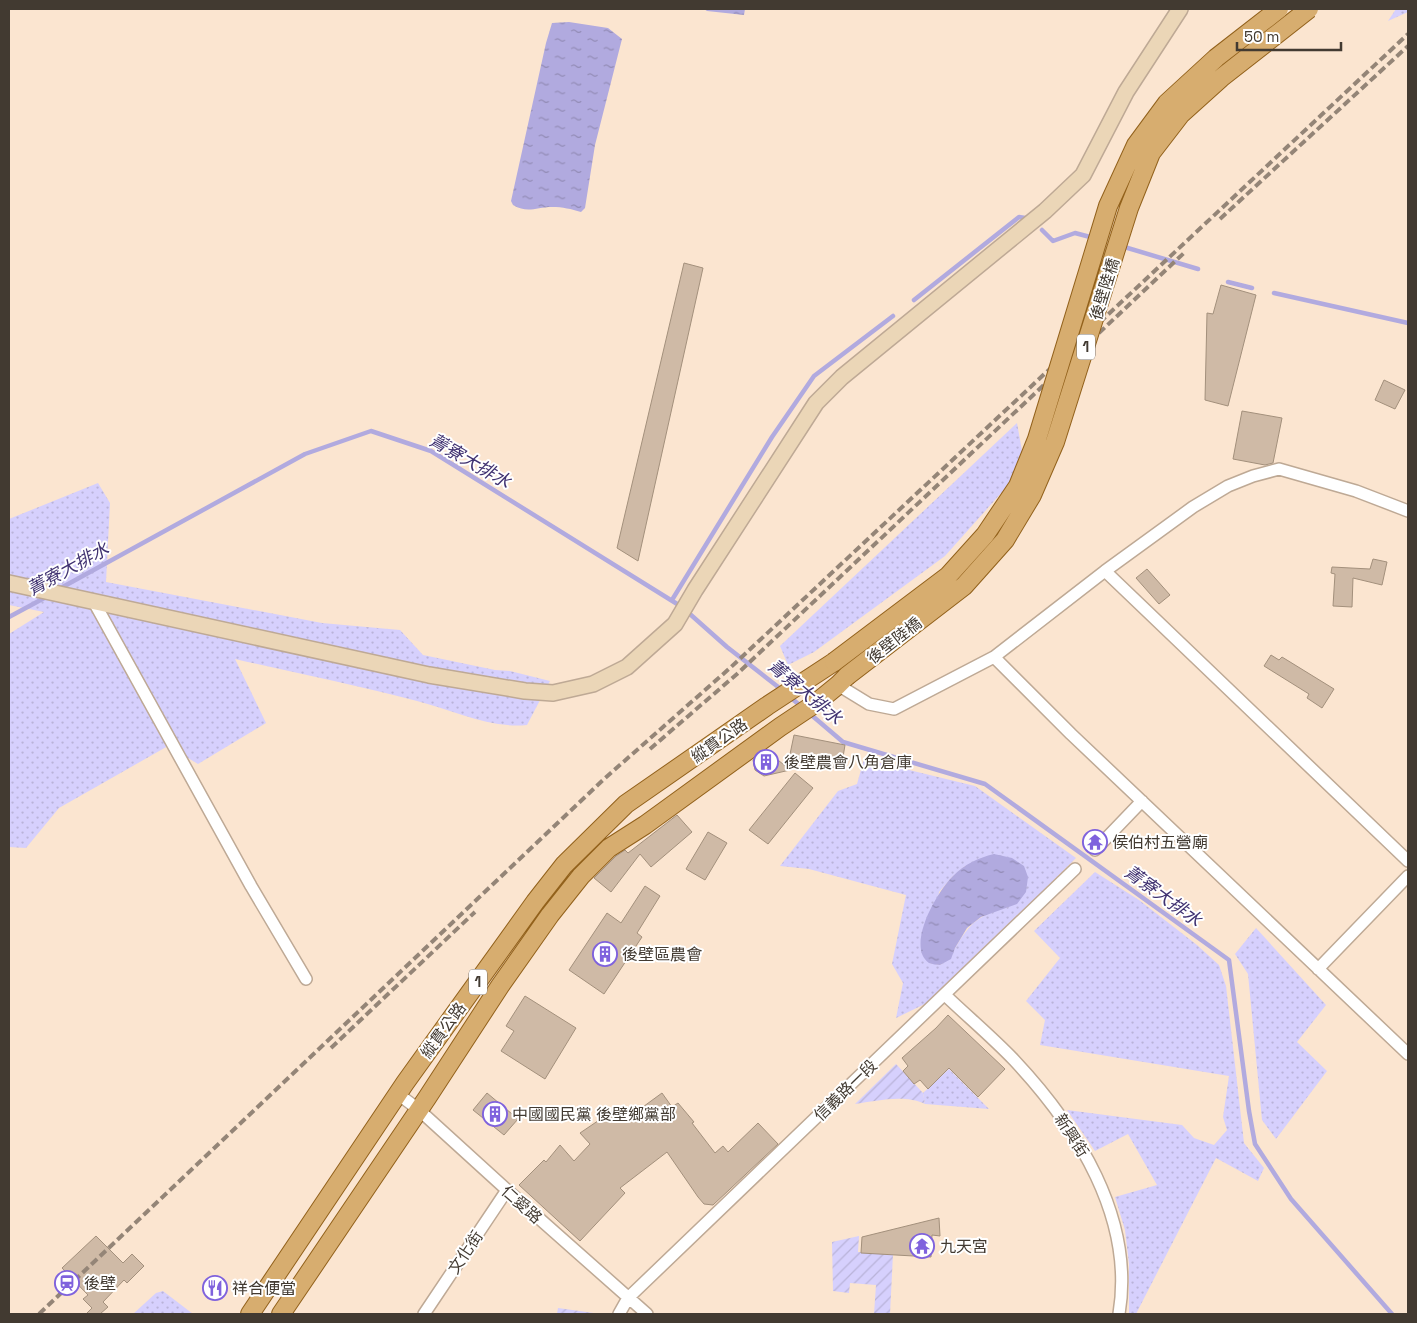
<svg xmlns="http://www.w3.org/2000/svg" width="1417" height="1323" font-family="'Space Grotesk','Noto Sans TC',sans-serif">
<defs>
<pattern id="grass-dots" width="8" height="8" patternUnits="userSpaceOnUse" patternTransform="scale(1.25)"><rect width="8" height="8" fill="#d6d0fd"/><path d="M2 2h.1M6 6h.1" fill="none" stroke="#b9b3d9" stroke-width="1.8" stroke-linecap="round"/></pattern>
<pattern id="garden-furrows" width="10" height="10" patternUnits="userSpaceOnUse" patternTransform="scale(1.25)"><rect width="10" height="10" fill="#d6d0fd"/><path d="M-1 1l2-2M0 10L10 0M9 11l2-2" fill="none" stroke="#b9b3d9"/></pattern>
<pattern id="water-ripples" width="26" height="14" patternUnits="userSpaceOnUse" patternTransform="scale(1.25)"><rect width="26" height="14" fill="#b1aadf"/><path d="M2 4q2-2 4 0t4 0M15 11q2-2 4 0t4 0" fill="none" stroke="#928bb5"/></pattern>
</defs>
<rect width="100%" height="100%" fill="#fbe5d0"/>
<path fill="url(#grass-dots)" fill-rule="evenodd" d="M1396,9H1408V12L1388,21Z
M1017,423L1024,462L1011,482L945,556L814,652L788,665L780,646Z
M98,483L110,503L106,582L322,623L400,630L423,655L495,670L510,671L550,681L527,725C489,729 453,710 417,701C356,685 295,673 235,659L266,723L198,764L168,746L59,808L26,848L9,847V634L44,612L9,605V519Z
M864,759L975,786L1076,858L931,1001L896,1018L903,983L892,964L906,895L809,869L780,866L838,791L857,784ZM965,866L1008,907C981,915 972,920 957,945C949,957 954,956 940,965L930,963L939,892L952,877Z
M1095,872L1139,900L1197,945L1219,965L1226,986L1244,1143L1264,1168L1258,1181L1216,1158L1136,1314H1129V1264L1125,1230L1115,1197L1157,1185L1128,1134L1095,1151L1067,1110L1182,1125L1194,1138L1214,1145L1227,1130L1223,1117L1229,1076L1040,1045L1045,1020L1026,1001L1060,958L1034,931Z
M1256,928L1326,1005L1297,1042L1327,1071L1276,1139L1262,1120L1248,974L1235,954Z
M949,1069L989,1109L925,1104L923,1093Z
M163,1291L193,1314H133L156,1293Z"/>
<path fill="url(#garden-furrows)" d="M896,1064L923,1093L925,1104C904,1094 877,1101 855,1104Z
M859,1236L858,1252L893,1254L890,1314H874L876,1285L850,1283L849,1293L833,1291L832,1242Z
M558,1308L601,1314H557Z"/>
<path fill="url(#water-ripples)" d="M704,9H745L744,15L707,11Z
M569,22L608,28L622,39L595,145L585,208L581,212C571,209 563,207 552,207C536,207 528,214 513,205L511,201L546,43L552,23Z
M994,854L1012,858L1024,866L1028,877L1026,892L1017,904L981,917L967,928L955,948L951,959L940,965C937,965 932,964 929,963C905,946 938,890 953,876C965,864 978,858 994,854Z"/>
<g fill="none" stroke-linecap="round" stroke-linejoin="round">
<path stroke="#b1aadf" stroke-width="4.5" d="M1042,230L1053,241L1075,233L1094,238
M1121,246L1198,269
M1228,282L1252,288
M1274,293L1408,323
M914,300L1019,217L1031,219
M59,589L305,454L371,431L431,451L682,607L727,647L782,690
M672,600L772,437L814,376L893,316
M9,617L48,596
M790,697L803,708
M809,713L843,742L985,784L1229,960L1249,1111L1255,1144L1291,1199L1392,1314"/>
</g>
<path fill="#cfbaa6" stroke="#a3907c" d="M684,263L703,268L638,561L617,548Z
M1221,285L1256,295L1228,406L1205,400L1207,313L1213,314Z
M1384,380L1405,390L1395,409L1375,400Z
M1242,411L1282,418L1273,463L1265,465L1233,459Z
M1373,559L1387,562L1382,585L1353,578L1352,607L1333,606L1335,574L1331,573L1332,567L1370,569Z
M1147,569L1170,595L1159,604L1136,578Z
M1271,655L1279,660L1282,657L1334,689L1322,708L1307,698L1309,694L1264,666Z
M794,735L845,745L841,769L789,759Z
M766,750L790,770L764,776L755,770L753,760Z
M795,773L813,788L768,844L749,830Z
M677,815L692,832L651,867L640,854L611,892L594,878L616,856L625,850L628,853Z
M708,832L727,843L705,880L686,869Z
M645,886L660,896L637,933L642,937L604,994L569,970L607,913L621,923Z
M525,996L576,1028L545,1079L501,1051L514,1031L506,1026Z
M948,1015L1005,1069L978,1097L949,1068L928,1089L920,1080L914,1084L903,1071L908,1066L902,1058L936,1028Z
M487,1093L518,1119L504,1135L473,1110Z
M662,1093L672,1107L678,1103L694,1122L692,1123L715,1153L723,1146L728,1152L758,1123L778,1144L713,1205L704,1204L698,1197L667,1152L620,1188L625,1193L580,1241L519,1185L544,1160L546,1162L560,1145L574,1161L590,1144L580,1133L617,1108L625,1120Z
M939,1218L940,1236L932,1235L931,1257L861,1253L862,1237Z
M96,1236L123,1263L132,1254L144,1266L127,1283L124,1280L103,1302L108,1307L100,1314H86L92,1308L83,1299L88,1295L62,1268Z"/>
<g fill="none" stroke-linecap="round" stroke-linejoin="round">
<defs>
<path id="street" d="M1105,571L1408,861
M94,602L251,886L306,979
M994,657L1105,571L1193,507L1228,486L1253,476L1279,469L1356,491L1408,511
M838,685L869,704L894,709L994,657L1071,734L1408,1054
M1095,850L1142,801
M1318,969L1408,876
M945,995C968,1017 992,1037 1014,1060C1077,1127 1135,1218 1119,1314
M398,1094L418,1109L507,1190L647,1314
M424,1314L507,1190
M619,1314L628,1298L1075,869"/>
<path id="secondary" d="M9,583L429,675L525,691L553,693L593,684L627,667L675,624L695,590L816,403L842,377L1045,211L1083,175L1126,92L1180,9"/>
<path id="primary" d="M250,1314L405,1083L535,902L564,865L626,804L767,706L834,662
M281,1314L427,1098L500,986L550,915L581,876L609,848L645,825L780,727L816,703L838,685L847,676"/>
</defs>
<use href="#street" stroke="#bea995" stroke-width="14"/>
<use href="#secondary" stroke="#bea995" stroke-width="18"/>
<use href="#primary" stroke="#92611b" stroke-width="20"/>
<use href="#street" stroke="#fff" stroke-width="11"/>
<use href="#secondary" stroke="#ebd6b7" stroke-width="15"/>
<use href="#primary" stroke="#d7ad6f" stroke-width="18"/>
<path stroke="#948577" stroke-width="4" stroke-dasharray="8 4" stroke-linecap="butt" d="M1220,219L1408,46
M650,749L737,674L1185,252
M331,1048L475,912
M39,1314L604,779L730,668L1408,34"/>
<defs>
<path id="primary-bridge" d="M834,662L948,576L985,535L1018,486L1037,439L1108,206L1136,145L1167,103L1216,58L1279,9
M847,676L964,586L1005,540L1032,495L1055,442L1129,208L1151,153L1181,114L1221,78L1309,9"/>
</defs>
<use href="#primary-bridge" stroke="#92611b" stroke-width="20" stroke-linecap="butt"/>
<use href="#primary-bridge" stroke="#d7ad6f" stroke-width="18"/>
</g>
<defs>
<symbol id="building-ring" viewBox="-11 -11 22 22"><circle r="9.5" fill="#fff" stroke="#7f62dd" stroke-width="1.5"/><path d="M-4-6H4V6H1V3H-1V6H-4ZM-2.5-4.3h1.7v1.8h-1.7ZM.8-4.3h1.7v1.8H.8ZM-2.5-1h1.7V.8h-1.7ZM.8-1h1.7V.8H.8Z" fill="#7f62dd"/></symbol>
<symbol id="temple-ring" viewBox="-11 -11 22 22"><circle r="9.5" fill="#fff" stroke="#7f62dd" stroke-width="1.5"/><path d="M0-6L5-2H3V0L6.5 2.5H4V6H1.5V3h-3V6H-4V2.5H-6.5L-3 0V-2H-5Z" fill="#7f62dd"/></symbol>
<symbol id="station-ring" viewBox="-11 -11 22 22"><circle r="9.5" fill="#fff" stroke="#7f62dd" stroke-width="1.5"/><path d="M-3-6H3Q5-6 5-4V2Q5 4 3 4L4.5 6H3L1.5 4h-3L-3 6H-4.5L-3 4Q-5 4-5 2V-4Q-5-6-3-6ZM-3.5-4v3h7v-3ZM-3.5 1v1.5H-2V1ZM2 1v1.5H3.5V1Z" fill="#7f62dd"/></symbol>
<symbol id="restaurant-ring" viewBox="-11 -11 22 22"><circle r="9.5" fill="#fff" stroke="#7f62dd" stroke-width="1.5"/><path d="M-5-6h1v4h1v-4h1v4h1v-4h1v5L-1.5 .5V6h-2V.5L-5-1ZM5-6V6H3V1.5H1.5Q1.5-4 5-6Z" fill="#7f62dd"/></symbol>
</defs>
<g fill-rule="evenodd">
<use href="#building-ring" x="752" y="748" width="28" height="28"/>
<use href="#temple-ring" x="1081" y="828" width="28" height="28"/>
<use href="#building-ring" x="591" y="940" width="28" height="28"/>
<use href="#building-ring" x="481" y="1100" width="28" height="28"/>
<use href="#temple-ring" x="908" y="1232" width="28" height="28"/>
<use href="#station-ring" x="53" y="1269" width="28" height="28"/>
<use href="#restaurant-ring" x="201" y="1274" width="28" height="28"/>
</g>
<g text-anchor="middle" stroke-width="4" stroke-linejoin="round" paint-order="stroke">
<g fill="#fff" stroke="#7b756f" stroke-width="1">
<rect x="1077" y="334.5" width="18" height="25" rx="4"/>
<rect x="469" y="969.5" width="18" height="25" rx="4"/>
</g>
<g font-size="15" font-weight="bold" fill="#423a31">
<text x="1086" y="352">1</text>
<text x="478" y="987">1</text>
</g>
<g font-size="16" fill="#423a31" stroke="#fff">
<text transform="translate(1104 289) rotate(-73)" y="6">後壁陸橋</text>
<text transform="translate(894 640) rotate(-38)" y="6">後壁陸橋</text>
<text transform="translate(719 740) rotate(-35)" y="6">縱貫公路</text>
<text transform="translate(443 1030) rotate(-54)" y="6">縱貫公路</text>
<text transform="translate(845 1090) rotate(-44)" y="6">信義路一段</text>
<text transform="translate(1072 1135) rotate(57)" y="6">新興街</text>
<text transform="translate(522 1204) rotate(42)" y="6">仁愛路</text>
<text transform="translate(465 1252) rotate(-56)" y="6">文化街</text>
</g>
<g font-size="16" fill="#423a31" stroke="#fff" text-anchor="start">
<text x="784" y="768">後壁農會八角倉庫</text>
<text x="1112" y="848">侯伯村五營廟</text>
<text x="622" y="960">後壁區農會</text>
<text x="512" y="1120">中國國民黨 後壁鄉黨部</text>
<text x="940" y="1252">九天宮</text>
<text x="84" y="1289">後壁</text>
<text x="232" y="1294">祥合便當</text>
</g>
<g font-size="18" font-style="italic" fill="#403271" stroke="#fff">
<text transform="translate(470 461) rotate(30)" y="6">菁寮大排水</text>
<text transform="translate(68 569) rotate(-29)" y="6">菁寮大排水</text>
<text transform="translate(805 692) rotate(40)" y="6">菁寮大排水</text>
<text transform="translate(1163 896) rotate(36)" y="6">菁寮大排水</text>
</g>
</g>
<rect width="1417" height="1323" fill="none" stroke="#423a31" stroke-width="20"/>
<path d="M1237 42v8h104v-8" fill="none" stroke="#423a31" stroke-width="2.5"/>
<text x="1244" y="42" font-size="15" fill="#423a31" stroke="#ffffff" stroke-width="4" paint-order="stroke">50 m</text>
</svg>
